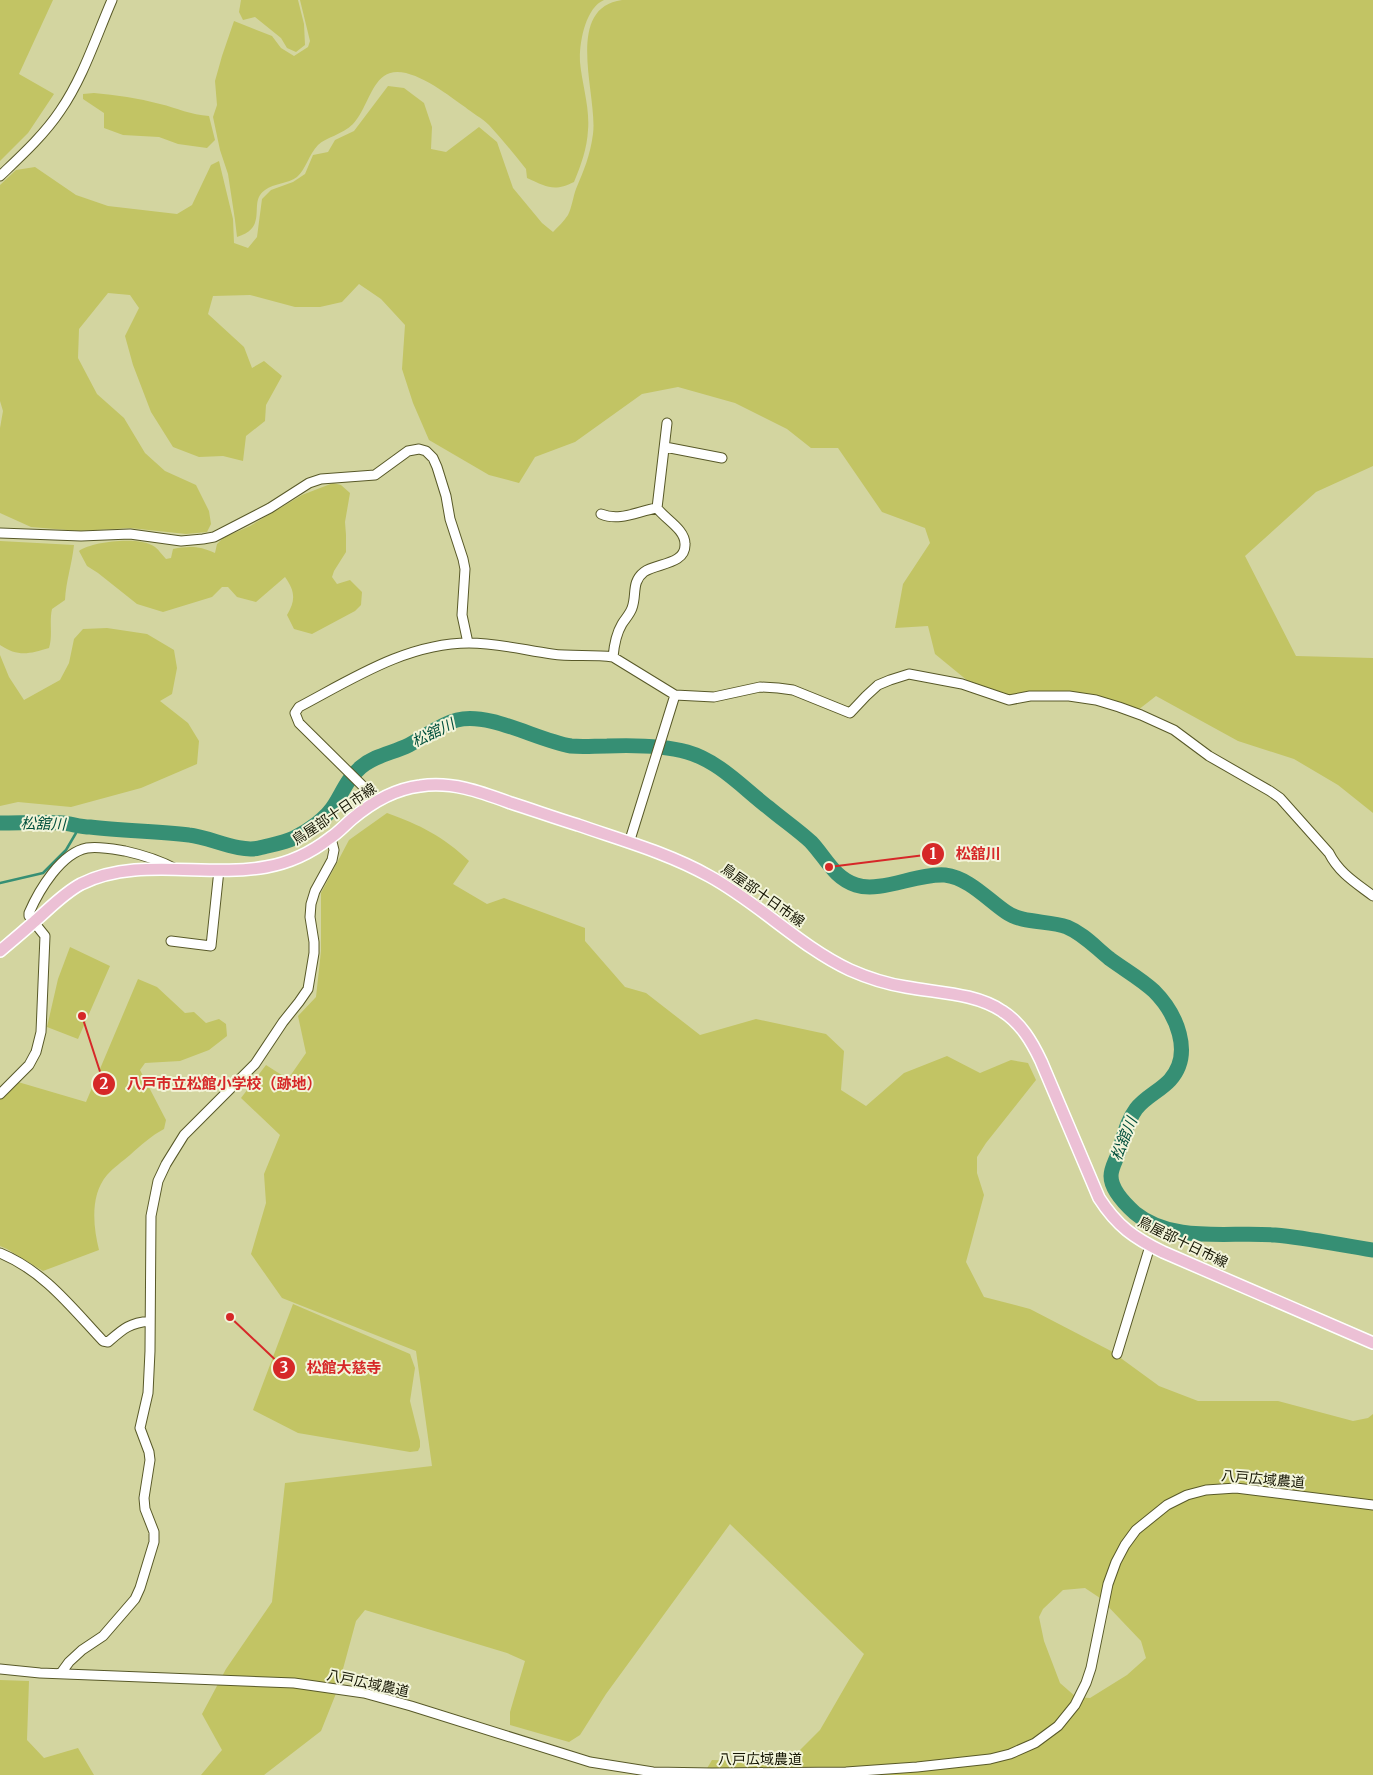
<svg xmlns="http://www.w3.org/2000/svg" width="1373" height="1775" font-family="Merriweather,'Noto Sans JP',serif">
<rect width="100%" height="100%" fill="#d3d5a0"/>
<path fill="#c2c464" fill-rule="evenodd" d="M0,0H53L19,74L54,94L28,133L0,161Z
M241,0H298L304,24L305,45L296,52L287,48L281,38L255,17L243,20L239,12Z
M300,0H604C585,8 579,44 580,62C582,84 590,108 588,130C587,149 581,165 574,182C554,192 547,187 527,178L526,169C514,154 502,139 489,125C482,118 472,113 465,107C448,95 405,60 384,76C370,86 366,110 353,124C342,135 326,137 318,145C309,154 306,169 297,177C288,184 274,183 265,190C247,202 270,227 237,237L235,220L228,174L220,150L213,117L217,105L215,81L222,56L234,21L272,36L281,48L294,56L308,47L310,41Z
M622,0H1373V466L1316,492L1245,556L1296,656L1373,658V813L1338,785L1294,759L1238,741L1156,696L1138,710L1110,703L1017,694H999L974,686L935,654L928,626L895,628L903,584L930,543L925,528L882,512L838,448H811L787,429L735,403L678,387L642,394L575,442L535,457L519,483L489,475L429,440L413,403L402,369L405,325L381,299L359,284L342,302L320,307H295L250,295L213,296L208,314L244,347L252,368L264,361L282,376L266,405L265,421L246,436L243,461L223,456L199,457L173,447L151,412L133,365L125,336L139,308L130,295L108,293L79,329L78,358L97,394L124,418L145,453L165,471L196,485L209,511L211,524L207,532L186,534L130,528L79,531L31,527L0,513V428L3,411L0,401V185L16,170L35,167L76,195L108,206L177,214L192,205L211,165L219,161L233,219L234,243L248,248L257,237L262,199L271,190L293,182L305,174L313,155L328,152L335,140L354,131L388,86L404,88L424,103L432,127L431,149L446,152L479,127L497,142L513,188L542,223L553,232C558,227 564,221 568,215C572,207 573,197 576,189C584,170 590,156 593,134C598,96 563,8 622,0Z
M94,93C116,95 138,98 160,104C177,108 191,115 209,116L215,140L207,148L178,144L159,137L123,135L104,128V113L83,99V94Z
M333,483L341,485L350,493L345,522L346,535V552L334,571L332,577L337,584L350,580L362,592L361,605L355,611L312,634L294,629L287,615C296,600 295,591 285,577L256,602L237,597L228,587H222L212,597L163,612L137,604L98,573L87,566L79,551C93,541 141,536 155,547C159,550 162,555 166,559L171,558L173,549C190,546 199,546 215,553L217,544L223,538L250,526L302,495Z
M0,541L74,545C72,564 66,581 65,600L52,609C49,622 53,635 49,648C29,654 18,657 0,645Z
M107,628L147,634L174,650L177,668L172,694L160,701L188,723L199,741L197,764L141,788L71,807L18,802L0,806V655L9,677L24,700L60,680L69,663L74,639L83,629Z
M387,813C420,825 443,836 469,861L453,884L487,904L504,898L585,928V941L625,987L646,993L700,1035L756,1019L826,1034L844,1051L841,1090L866,1106L904,1073L947,1056L980,1073L1011,1060L1028,1063L1036,1080L986,1143L977,1157V1173L984,1195L966,1262L984,1297L1030,1309L1111,1351L1159,1386L1198,1401H1278L1353,1421L1368,1418L1373,1414V1775H703L712,1760L747,1761L768,1765L791,1759L820,1730L864,1654L730,1524L606,1694L580,1735L569,1742L510,1725V1712L525,1661L507,1653L365,1610L356,1621L337,1691L321,1731L264,1775H201L222,1750L202,1714L226,1669L272,1602L285,1483L432,1466L416,1351L282,1298L251,1254L266,1203L264,1174L280,1135L241,1098L266,1065L288,1079L306,1053L298,1016L316,997L321,951V893L349,840ZM1085,1588L1100,1598L1141,1641L1146,1658L1127,1675L1090,1698L1076,1697L1060,1683L1044,1641L1039,1617L1043,1609L1063,1590Z
M70,947L110,966L78,1039L47,1027L58,979Z
M138,979L157,987L185,1013L194,1012L206,1023L219,1019L226,1024L227,1036L209,1050L180,1061L145,1063L140,1070L166,1120L164,1129C151,1136 141,1145 130,1155C123,1161 113,1168 107,1175C90,1195 93,1226 99,1250L43,1271L7,1249L0,1246V1099L18,1082L86,1102Z
M293,1304L410,1354L415,1368L410,1401L420,1441V1447L418,1451L410,1452L298,1433L253,1410Z
M0,1680L29,1681L27,1740L44,1758L78,1748L94,1775H0Z"/>
<g fill="none" stroke-linecap="round" stroke-linejoin="round">
<path stroke="#368f74" stroke-width="2.5" d="M0,883L43,873L66,850L76,833V825"/>
<path stroke="#368f74" stroke-width="15" d="M0,823C21,823 42,822 63,823C72,824 81,827 90,827C123,831 156,831 189,835C210,837 239,853 259,848C270,845 284,843 294,838C308,831 327,818 335,804C343,791 348,778 361,767C375,755 393,753 409,745C425,737 440,724 457,720C491,712 536,740 571,746C582,747 595,746 607,746C634,745 662,745 687,752C719,761 743,788 769,808C782,819 798,830 811,842C826,858 834,878 856,885C881,893 917,873 945,875C969,878 987,899 1006,912C1023,924 1048,920 1067,927C1084,934 1096,948 1110,959C1125,970 1141,979 1154,991C1176,1013 1194,1053 1170,1080C1160,1091 1145,1097 1136,1109C1127,1121 1124,1136 1119,1151C1117,1159 1111,1167 1111,1176C1111,1190 1125,1204 1135,1213C1173,1244 1230,1231 1275,1235C1308,1238 1340,1245 1373,1250"/>
<defs>
<path id="minor" d="M0,176C21,156 44,135 60,111C83,78 96,37 112,0
M665,447L722,458
M601,514C620,522 638,511 657,508
M0,533L81,536L130,534L181,541L203,539L214,537L270,508L309,483L321,479L375,475L408,451L419,449L426,451L433,458L437,467L446,496L450,519L463,559L465,569L462,615L468,643
M613,657C614,646 616,634 622,624C625,619 630,614 632,608C637,595 631,582 644,572C656,563 686,565 685,544C685,529 665,519 657,508L667,423
M378,801L299,723L295,713L299,707C352,679 407,643 469,643C497,643 524,650 552,654C572,657 592,654 613,657L675,695L714,697L760,687L778,688L793,690L850,713L866,696L878,685L890,680L909,674L962,684L1009,700L1030,696H1069L1096,700L1119,707L1141,715L1174,730L1209,756L1270,791L1280,798L1329,853C1339,873 1356,883 1373,896
M629,843L675,695
M171,941L211,946L219,870
M0,1094L29,1065L36,1052L41,1032L45,936L29,916V913C39,890 61,853 87,848C99,846 113,849 125,851C143,855 161,861 176,869
M0,1253C44,1271 72,1308 103,1341L108,1342C123,1329 129,1323 150,1321
M1117,1354L1150,1246
M0,1669L40,1673L294,1683L364,1693L411,1706L590,1762L653,1772L712,1773L846,1772L917,1767L990,1759L1010,1754L1035,1743L1058,1726L1075,1705L1086,1683L1091,1668L1108,1584L1116,1562L1125,1545L1136,1530L1167,1505L1187,1495L1206,1490L1236,1488L1373,1505
M61,1673L69,1662L82,1650L103,1636L135,1599L140,1588L154,1542V1532L145,1509L144,1498L150,1460L149,1452L140,1428L148,1393L150,1351L151,1216L158,1181L166,1164L184,1135L255,1064L283,1022L299,1002L308,989L314,953V942L310,917L311,904L315,891L332,860L334,850L331,838"/>
<path id="major" d="M0,951C12,941 24,931 35,921C50,908 64,893 81,884C137,856 206,878 266,867C289,863 312,852 330,838C338,833 345,825 352,819C371,803 395,789 420,786C452,781 481,792 511,803C533,810 555,818 578,825C621,840 668,853 709,876C759,903 799,946 850,970C868,978 887,984 906,987C938,993 975,993 1002,1011C1021,1023 1032,1042 1041,1061L1099,1198C1117,1226 1134,1238 1163,1252L1373,1343"/>
</defs>
<use href="#minor" stroke="#585928" stroke-width="11"/>
<use href="#major" stroke="#fff" stroke-width="14"/>
<use href="#minor" stroke="#fff" stroke-width="9"/>
<use href="#major" stroke="#ecc0d5" stroke-width="11"/>
</g>
<g text-anchor="middle" stroke-width="4" stroke-linejoin="round" paint-order="stroke">
<g font-size="14" fill="#151503" stroke="#f2f4d9">
<text transform="translate(334 814) rotate(-34)" y="5">鳥屋部十日市線</text>
<text transform="translate(763 895) rotate(35)" y="5">鳥屋部十日市線</text>
<text transform="translate(1183 1242) rotate(26)" y="5">鳥屋部十日市線</text>
<text transform="translate(1263 1479) rotate(5)" y="5">八戸広域農道</text>
<text transform="translate(368 1683) rotate(12)" y="5">八戸広域農道</text>
<text x="760" y="1764">八戸広域農道</text>
</g>
<g font-size="15" font-style="italic" fill="#014f3c" stroke="#f2f4d9">
<text transform="translate(433 733) rotate(-26)" y="5">松舘川</text>
<text transform="translate(43 824) rotate(1)" y="5">松舘川</text>
<text transform="translate(1124 1139) rotate(-68)" y="5">松舘川</text>
</g>
</g>
<path fill="none" stroke="#d62828" stroke-width="2" d="M829 867L933 854M82 1016L104 1084M230 1317L284 1368"/>
<g fill="#d62828" stroke="#f2f4d9" stroke-width="2">
<circle cx="829" cy="867" r="5"/>
<circle cx="82" cy="1016" r="5"/>
<circle cx="230" cy="1317" r="5"/>
<circle cx="933" cy="854" r="12"/>
<circle cx="104" cy="1084" r="12"/>
<circle cx="284" cy="1368" r="12"/>
</g>
<g font-size="15" text-anchor="middle" font-weight="bold" fill="#fff">
<text x="933" y="859">1</text>
<text x="104" y="1089">2</text>
<text x="284" y="1373">3</text>
</g>
<g font-size="15" text-anchor="middle" font-weight="bold" fill="#d62828" stroke="#f2f4d9" stroke-width="4" stroke-linejoin="round" paint-order="stroke">
<text x="978" y="859">松舘川</text>
<text x="224" y="1089">八戸市立松館小学校（跡地）</text>
<text x="344" y="1373">松館大慈寺</text>
</g>
</svg>
